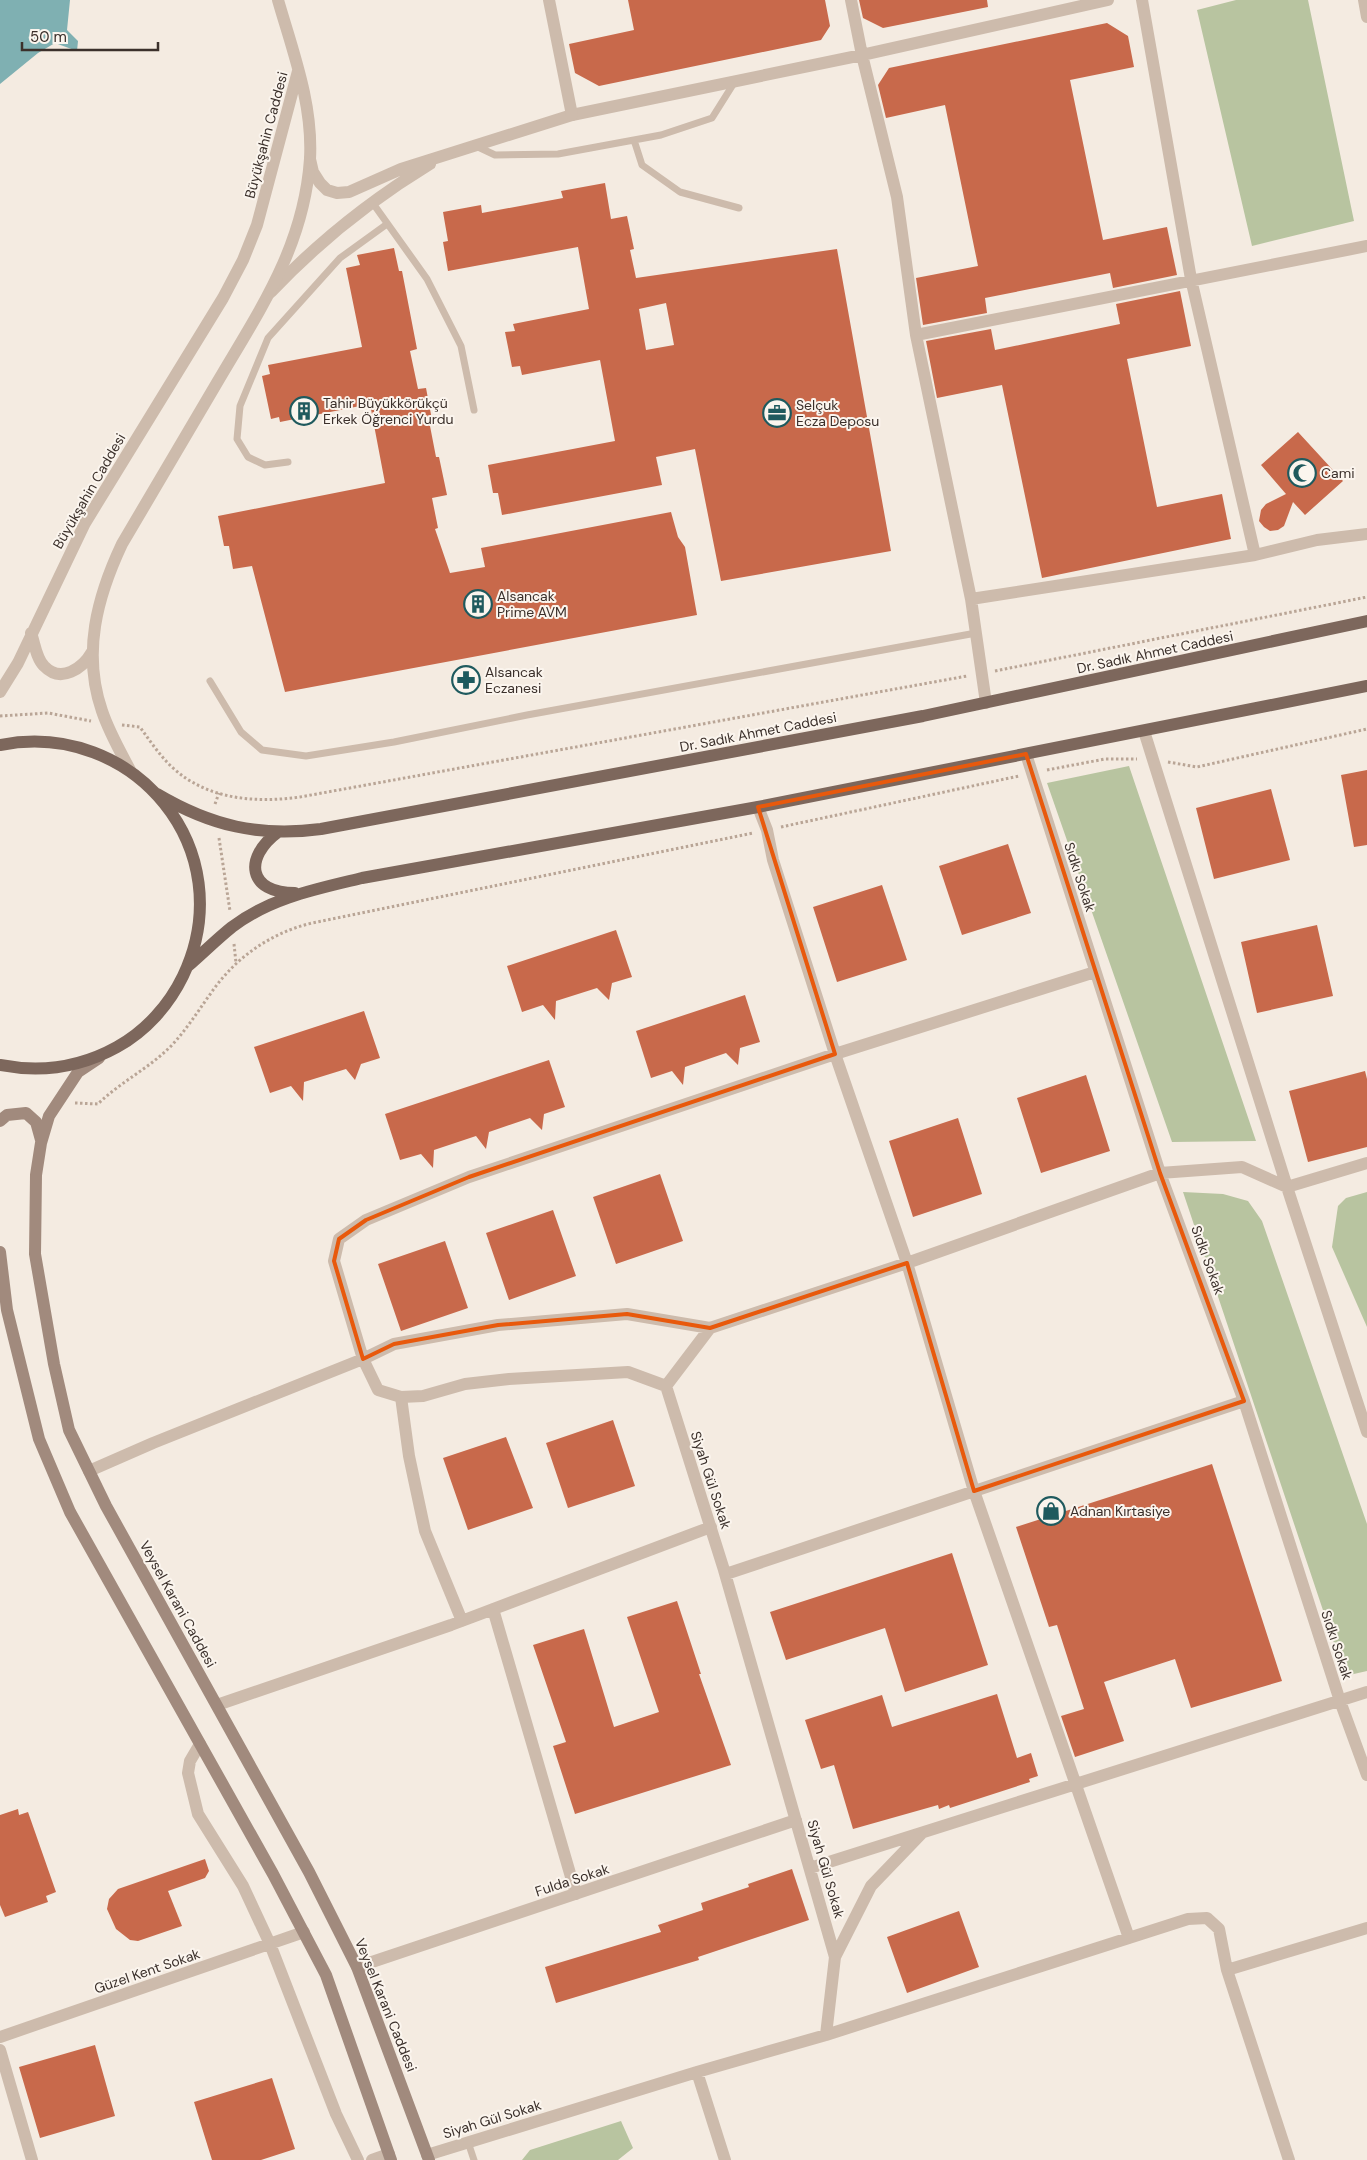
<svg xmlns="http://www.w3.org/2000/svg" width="1367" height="2160" font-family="'DM Sans',sans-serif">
<rect width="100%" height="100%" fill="#f4ebe1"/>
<path fill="#b8c4a0" d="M1236,0H1308L1354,221L1252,246L1197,10Z
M1129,766L1256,1141L1172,1142L1047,783Z
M1183,1192L1223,1194L1248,1201L1262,1221L1367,1524V1671L1345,1676Z
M1367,1192V1327L1332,1247L1338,1206L1346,1198Z
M621,2121L633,2148L618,2160H522L530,2150Z"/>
<path fill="#7fb0b2" d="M0,0H70L67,30L78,41L77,51L55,43L38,53L0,84Z"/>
<path fill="#c8694b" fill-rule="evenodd" d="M628,0H825L830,26L821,40L599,86L575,73L569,44L634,30Z
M859,0H987L988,7L883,28L863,18Z
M1107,23L1128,36L1134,67L1070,80L1103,240L1167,227L1177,275L1113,288L1110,273L985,298L987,313L923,325L916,278L978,266L945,105L886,118L878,85L889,68Z
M605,183L611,219L627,216L634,249L630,250L636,278L837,249L891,551L721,581L695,449L656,457L662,485L502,515L498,493H493L488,465L615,441L600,360L522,375L520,366L512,367L505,332L515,331L513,324L589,309L578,247L448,271L443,242L448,241L443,212L481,205L482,213L563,198L561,191ZM666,303L674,345L646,350L639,309Z
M394,248L399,271H402L417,349L410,351L418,389L426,388L433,425L430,426L436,457H439L447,495L432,498L438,528L435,529L450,573L485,567L481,548L671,512L678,537L685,547L697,615L285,692L252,566L233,569L229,546H224L218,516L385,483L370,404L280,422L279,417L271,419L262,376L270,374L268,365L362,347L346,268L360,265L357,255Z
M1180,291L1191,346L1127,359L1157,507L1222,494L1231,539L1042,578L1002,385L937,398L926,341L991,329L995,350L1120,324L1116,304Z
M1298,432L1343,481L1305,515L1293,502L1284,526L1278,530L1270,531L1264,527L1259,521L1261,510L1266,504L1286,494L1261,465Z
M1367,770V845L1354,847L1341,775Z
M1271,789L1290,860L1214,879L1196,808Z
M1008,844L1031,913L962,935L939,866Z
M882,885L907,960L837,982L813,907Z
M1317,925L1333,996L1257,1013L1241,942Z
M616,930L632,977L612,983L609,1000L597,988L556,1001L555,1020L543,1005L522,1012L507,966Z
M745,995L760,1042L740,1048L738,1065L726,1053L685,1067L683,1085L672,1071L651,1078L636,1031Z
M364,1011L380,1058L361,1064L355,1080L346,1069L304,1082L303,1101L291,1086L270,1093L254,1047Z
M549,1060L565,1107L544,1114L542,1130L530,1118L489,1132L486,1149L476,1136L434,1150L433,1168L421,1154L400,1160L385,1114Z
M1365,1071L1367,1079V1147L1308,1162L1289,1091Z
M1086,1075L1110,1151L1041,1173L1017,1098Z
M958,1118L982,1194L913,1217L889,1141Z
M660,1174L683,1241L616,1264L593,1197Z
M553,1210L576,1276L509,1300L486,1233Z
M445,1241L468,1308L401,1331L378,1264Z
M613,1420L635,1486L568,1508L546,1443Z
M506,1437L533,1508L468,1530L443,1458Z
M1212,1464L1282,1681L1191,1708L1175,1659L1104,1682L1124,1741L1075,1757L1061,1716L1084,1709L1057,1625L1049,1627L1016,1527Z
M952,1553L988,1665L905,1692L885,1628L786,1660L770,1612Z
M677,1601L701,1674H699L731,1765L575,1814L553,1746L566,1742L533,1645L584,1629L614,1727L659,1712L627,1617Z
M997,1694L1017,1758L1031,1753L1038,1776L1029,1779L1030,1782L950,1808L949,1805L939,1809L938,1805L853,1829L834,1765L821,1769L805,1720L882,1695L892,1727Z
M18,1809L19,1815L28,1812L56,1892L46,1896L48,1902L5,1917L0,1905V1815Z
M205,1859L209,1871L205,1878L168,1891L182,1926L138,1941L130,1940L116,1929L107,1909L109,1899L118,1889Z
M792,1869L809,1920L698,1957L699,1960L556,2003L545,1967L661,1932L658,1925L703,1910L701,1903L749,1887L748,1884Z
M959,1911L979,1967L907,1993L887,1937Z
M95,2045L115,2116L40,2138L19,2067Z
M272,2078L295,2149L261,2160H212L194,2102Z"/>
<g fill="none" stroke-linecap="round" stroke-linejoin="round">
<path stroke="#b9a596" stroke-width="3" stroke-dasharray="2.5 2.5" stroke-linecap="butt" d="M995,671L1367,597
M0,716L48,713L91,721
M122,725L140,727C150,741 160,756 173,768C208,800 256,803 300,797L967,676
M1168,762L1197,767L1367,729
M1047,770L1105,759H1137
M215,804L219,793
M781,827L1019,776
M219,838L230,911
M234,944L236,963
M75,1103L98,1104C120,1082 150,1068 172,1045C187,1029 198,1011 211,993C235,958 270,933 312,923L753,833"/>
<path stroke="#cdbbac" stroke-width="7" d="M634,140L642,165L680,192L739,208
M476,146L495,155L558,154L661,135L712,118L734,83
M372,202L427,279L461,346L474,410
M288,462L265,465L248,457L237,439L240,406L268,338L340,258L387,224
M210,681L241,732L262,750L306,756L394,742L527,715L976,633
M468,2142L474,2160"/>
<path stroke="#cdbbac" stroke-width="12" d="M851,0L862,55L897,197L916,335
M1142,0L1191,279L1255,555
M1364,0L1367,17
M310,159L313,172L320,183L327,190L337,193L349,192L401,169L572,115L862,55L1108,0
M271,292C319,241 371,200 430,164
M971,599L1255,555L1317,540L1367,534
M986,703L971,599L916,335L1367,246
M1144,731L1287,1187L1367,1432
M1026,754L1160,1173L1244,1401L1340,1701L1367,1775
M758,807L767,830L773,860L835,1054L907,1263L974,1491L1129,1938
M710,1328L666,1386L724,1570L835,1957L826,2035
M666,1386L628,1372L509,1379L465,1384L423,1396L401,1397L378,1390L363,1359L334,1261L339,1239L366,1220L469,1177L835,1054L1095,972
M401,1397L409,1456L425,1531L462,1621
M89,1471L153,1443L363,1359L394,1344L498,1325L627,1314L710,1328L907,1263L1160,1173L1242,1167L1287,1187L1367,1163
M726,1574L1244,1401
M493,1609L576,1894
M217,1705L451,1625L711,1527
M200,1744L190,1761L188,1773L198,1814L243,1886L270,1944L336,2114L358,2160
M810,1868L1367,1692
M835,1957L871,1886L921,1834
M357,1967L796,1820
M1227,1970L1367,1928
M0,2037L304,1932
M0,2050L32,2160
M697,2072L725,2160
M427,2155L697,2072L826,2035L1188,1919L1207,1918L1219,1929L1227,1970L1289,2160
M372,2160L389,2154"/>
<path stroke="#cdbbac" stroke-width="12" d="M549,0L572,115
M31,633C35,644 36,658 44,666C61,684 83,668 92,652
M0,692L18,663L85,523L223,298L243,260L257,225L298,71
M130,770C120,751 109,732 102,711C82,653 97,597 122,544C154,490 186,435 218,381C261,308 304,246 310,159C313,104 293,52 278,0"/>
<path stroke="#a18a7d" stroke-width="12" d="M99,1058L78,1072L49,1116L41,1143L36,1175L35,1254L54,1364L69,1430L106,1506L309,1872L357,1967L429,2160
M0,1121L7,1115L26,1113L36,1122L41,1140
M0,1252L7,1310L39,1439L70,1512L273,1874L326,1975L391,2160"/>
<path stroke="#7d675c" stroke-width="12" d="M0,745C134,719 243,850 183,976C169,1005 146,1031 117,1047C81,1067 41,1073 0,1065
M157,794C211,826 259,837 321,829L923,716L1367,621
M278,832C243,858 248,893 295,893
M188,966C203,953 217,939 232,927C270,898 316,889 362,878L758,807L1367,686"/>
</g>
<path fill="none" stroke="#e8590c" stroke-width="4" stroke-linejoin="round" d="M1026,754L1160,1173L1244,1401L974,1491L907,1263L710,1328L627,1314L498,1325L394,1344L363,1359L334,1261L339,1239L366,1220L469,1177L835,1054L758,807Z"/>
<defs>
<symbol id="building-ring" viewBox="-11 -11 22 22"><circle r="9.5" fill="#fbf5ee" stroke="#1f5a5e" stroke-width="1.5"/><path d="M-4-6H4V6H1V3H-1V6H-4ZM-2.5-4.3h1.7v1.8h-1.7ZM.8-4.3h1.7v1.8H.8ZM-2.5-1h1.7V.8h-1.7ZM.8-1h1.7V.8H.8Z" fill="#1f5a5e"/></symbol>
<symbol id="office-ring" viewBox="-11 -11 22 22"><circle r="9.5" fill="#fbf5ee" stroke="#1f5a5e" stroke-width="1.5"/><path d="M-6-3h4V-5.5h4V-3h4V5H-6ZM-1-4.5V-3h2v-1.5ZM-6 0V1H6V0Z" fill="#1f5a5e"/></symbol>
<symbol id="mosque-ring" viewBox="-11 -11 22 22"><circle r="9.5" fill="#fbf5ee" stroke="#1f5a5e" stroke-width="1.5"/><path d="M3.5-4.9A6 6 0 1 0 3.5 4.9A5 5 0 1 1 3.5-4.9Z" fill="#1f5a5e"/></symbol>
<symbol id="pharmacy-ring" viewBox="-11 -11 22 22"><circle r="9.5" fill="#fbf5ee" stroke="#1f5a5e" stroke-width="1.5"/><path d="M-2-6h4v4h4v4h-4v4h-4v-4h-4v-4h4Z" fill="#1f5a5e"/></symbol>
<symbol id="shop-ring" viewBox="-11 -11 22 22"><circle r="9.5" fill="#fbf5ee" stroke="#1f5a5e" stroke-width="1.5"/><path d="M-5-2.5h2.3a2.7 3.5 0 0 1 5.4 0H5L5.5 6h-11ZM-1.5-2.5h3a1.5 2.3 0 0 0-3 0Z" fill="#1f5a5e"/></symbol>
</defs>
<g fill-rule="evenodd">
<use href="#building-ring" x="288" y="395" width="32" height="32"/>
<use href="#office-ring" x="761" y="397" width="32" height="32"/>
<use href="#mosque-ring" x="1286" y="457" width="32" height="32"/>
<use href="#building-ring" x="462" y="588" width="32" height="32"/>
<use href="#pharmacy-ring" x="450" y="664" width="32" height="32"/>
<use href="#shop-ring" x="1035" y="1495" width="32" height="32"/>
</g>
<g text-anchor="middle" stroke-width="4" stroke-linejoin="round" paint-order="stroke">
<g font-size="14" fill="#3b302b" stroke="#fbf5ee">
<text transform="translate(266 135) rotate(-75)" y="5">Büyükşahin Caddesi</text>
<text transform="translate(89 491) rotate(-60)" y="5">Büyükşahin Caddesi</text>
<text transform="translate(1155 652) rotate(-12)" y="5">Dr. Sadık Ahmet Caddesi</text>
<text transform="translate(758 732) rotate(-11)" y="5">Dr. Sadık Ahmet Caddesi</text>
<text transform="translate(1080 877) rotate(72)" y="5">Sıdkı Sokak</text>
<text transform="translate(1208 1260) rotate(70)" y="5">Sıdkı Sokak</text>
<text transform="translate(711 1480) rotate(72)" y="5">Siyah Gül Sokak</text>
<text transform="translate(178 1604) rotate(61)" y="5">Veysel Karani Caddesi</text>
<text transform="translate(1337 1645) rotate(72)" y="5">Sıdkı Sokak</text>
<text transform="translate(826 1869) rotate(74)" y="5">Siyah Gül Sokak</text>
<text transform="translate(572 1880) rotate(-18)" y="5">Fulda Sokak</text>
<text transform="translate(147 1971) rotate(-19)" y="5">Güzel Kent Sokak</text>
<text transform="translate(386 2005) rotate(68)" y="5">Veysel Karani Caddesi</text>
<text transform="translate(492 2119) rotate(-17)" y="5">Siyah Gül Sokak</text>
</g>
<g font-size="14" fill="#3b302b" stroke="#fbf5ee" text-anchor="start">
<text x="323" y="408">Tahir Büyükkörükçü<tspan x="323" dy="16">Erkek Öğrenci Yurdu</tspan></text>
<text x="796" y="410">Selçuk<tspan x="796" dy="16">Ecza Deposu</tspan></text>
<text x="1321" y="478">Cami</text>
<text x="497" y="601">Alsancak<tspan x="497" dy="16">Prime AVM</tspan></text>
<text x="485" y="677">Alsancak<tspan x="485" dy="16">Eczanesi</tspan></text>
<text x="1070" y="1516">Adnan Kırtasiye</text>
</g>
</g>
<path d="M22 42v8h136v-8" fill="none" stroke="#3b302b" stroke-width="2.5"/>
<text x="30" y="42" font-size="15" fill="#3b302b" stroke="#fbf5ee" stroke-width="4" paint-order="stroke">50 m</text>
</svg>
